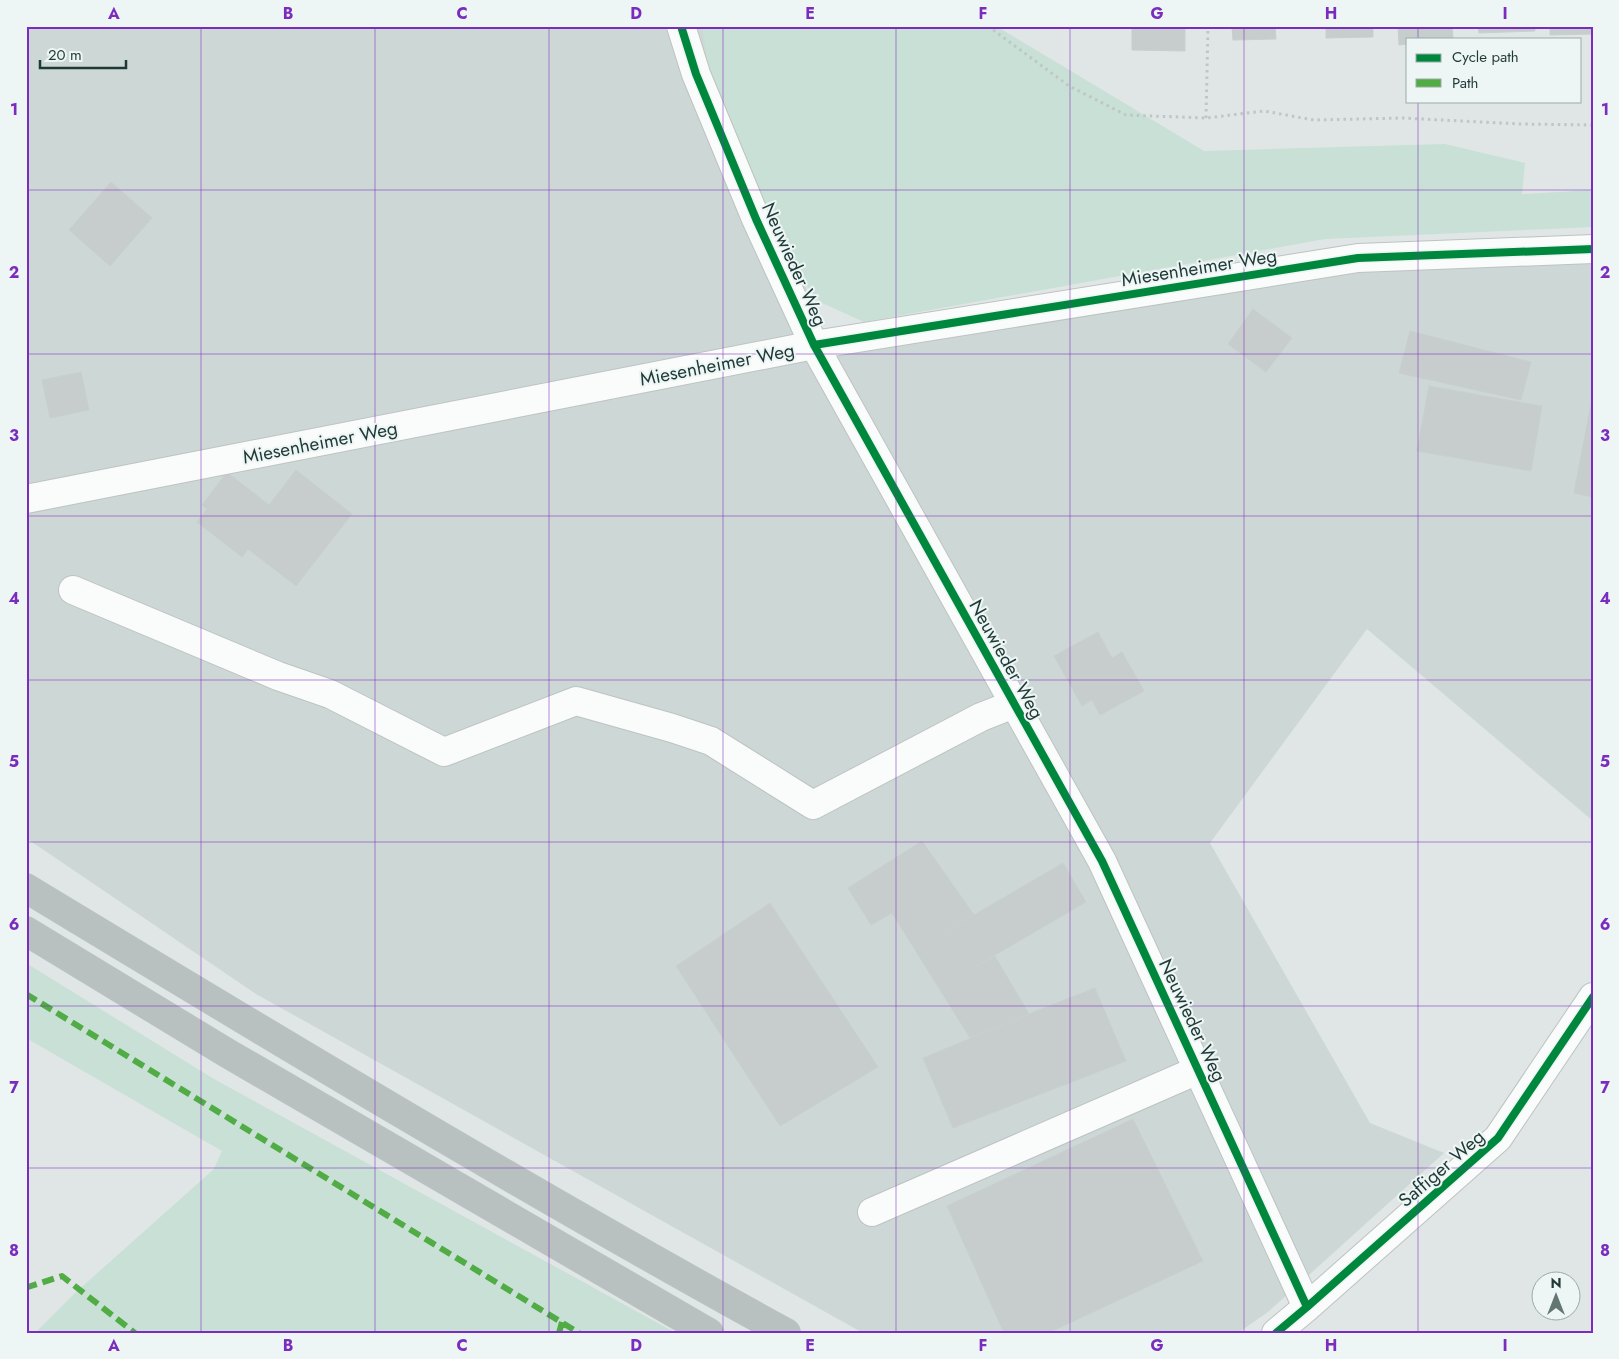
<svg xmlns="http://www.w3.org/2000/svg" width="1619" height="1359" font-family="Jost,sans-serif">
<rect width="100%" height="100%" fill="#e0e6e5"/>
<path fill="#cdd8d6" d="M26,26H708L829,349L1270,276L1593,256V821L1367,629L1210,843L1370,1123L1444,1153L1268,1312L1238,1333H863L256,994L26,838Z"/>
<path fill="#c8e0d5" d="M702,26H996L1204,151L1445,144L1525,163L1522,194L1593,190V227L1325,239L864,322L822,303L787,265L708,69Z
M26,963L214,1079L676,1333H35L75,1293L214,1169L222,1151L26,1038Z"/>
<path fill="#c7cdcc" stroke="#c9cfce" d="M1132,26H1185V51L1132,50Z
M1232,26H1275L1276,39L1233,40Z
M1326,26H1373V37L1326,38Z
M1398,26H1452L1453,39H1408V44L1399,45Z
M1478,26H1535V31L1479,33Z
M1550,26H1593V34L1550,35Z
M111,182L152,218L110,266L69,230Z
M1253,309L1292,338L1266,372L1228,344Z
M1410,331L1531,362L1521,400L1399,373Z
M81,372L89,410L50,418L42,380Z
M1429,386L1542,406L1531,471L1417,451Z
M1593,393V497L1574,493Z
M296,470L352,514L296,586L248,549L242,557L197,522L207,509L202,505L227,472L269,505Z
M1098,632L1112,658L1122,652L1144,691L1100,715L1092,700L1082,706L1054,656Z
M922,841L974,915L943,933L966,972L995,956L1029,1014L970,1038L892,913L871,925L848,888Z
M1063,863L1086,902L966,972L943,933Z
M770,903L878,1067L780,1126L676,966Z
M1095,988L1126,1061L953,1128L923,1058L1029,1014Z
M1133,1119L1203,1261L1048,1333H1004L947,1206Z"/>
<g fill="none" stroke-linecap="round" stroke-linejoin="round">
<defs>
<path id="minor" d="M681,26L696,74L756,219L814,345L1102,861L1307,1307
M26,499L814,345L1358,258L1593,249
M73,590L278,676L330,694L444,752L576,701L672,728L711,741L813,805L981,717L1014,704
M872,1212L1198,1070
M1276,1333L1307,1307L1498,1138L1593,997"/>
<path id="highway" d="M26,888C277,1040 529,1192 786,1333
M26,931L227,1053L709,1333"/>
</defs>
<use href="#minor" stroke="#bdc3c2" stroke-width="30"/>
<use href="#highway" stroke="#bac3c2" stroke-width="30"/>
<path stroke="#bec7c6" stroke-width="3" stroke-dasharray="2.5 4" stroke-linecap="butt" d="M988,26L1069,86L1126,115L1206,118L1264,111L1314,120L1402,118L1521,124L1593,125
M1206,118L1208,26"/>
<use href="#minor" stroke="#fafbfb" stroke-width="28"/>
<use href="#highway" stroke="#b8c1c0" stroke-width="28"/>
<path stroke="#52ac45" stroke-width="6" stroke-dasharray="12 6" stroke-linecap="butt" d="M26,994L579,1333
M26,1289L28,1287L62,1276L135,1333
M559,1333L562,1322"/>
<defs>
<path id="cycleway" d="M681,26L696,74L756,219L814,345L1102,861L1307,1307
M814,345L1358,258L1593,249
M1276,1333L1307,1307L1498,1138L1593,997"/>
</defs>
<use href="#cycleway" stroke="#edf6f4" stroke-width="11"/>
<use href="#cycleway" stroke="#00873e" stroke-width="8"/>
</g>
<path fill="none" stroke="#7b2cbf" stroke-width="1" stroke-opacity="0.55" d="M201,26V1333M375,26V1333M549,26V1333M723,26V1333M896,26V1333M1070,26V1333M1244,26V1333M1418,26V39M1418,101V1333M26,190H1593M26,354H1593M26,516H1593M26,680H1593M26,842H1593M26,1006H1593M26,1168H1593"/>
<g text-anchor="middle" stroke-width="4" stroke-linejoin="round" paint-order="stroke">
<g font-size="19" fill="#1f3937" stroke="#edf6f4">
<text transform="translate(795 264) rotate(66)" y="7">Neuwieder Weg</text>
<text transform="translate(1199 267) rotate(-9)" y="7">Miesenheimer Weg</text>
<text transform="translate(717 364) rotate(-11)" y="7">Miesenheimer Weg</text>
<text transform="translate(320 442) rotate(-11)" y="7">Miesenheimer Weg</text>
<text transform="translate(1007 659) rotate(61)" y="7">Neuwieder Weg</text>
<text transform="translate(1193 1020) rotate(65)" y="7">Neuwieder Weg</text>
<text transform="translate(1441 1168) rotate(-41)" y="7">Saffiger Weg</text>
</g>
</g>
<rect width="1619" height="1359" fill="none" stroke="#edf6f4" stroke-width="55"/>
<rect x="1406" y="38" width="175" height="65" fill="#edf6f4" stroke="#9baaa8"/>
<rect x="1416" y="54" width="25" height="8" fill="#00873e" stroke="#9baaa8"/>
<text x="1452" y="62" font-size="15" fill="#1f3937">Cycle path</text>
<rect x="1416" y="79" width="25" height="8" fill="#52ac45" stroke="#9baaa8"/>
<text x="1452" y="88" font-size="15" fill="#1f3937">Path</text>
<g transform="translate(1556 1296)"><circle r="24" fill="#edf6f4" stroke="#9baaa8"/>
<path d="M0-4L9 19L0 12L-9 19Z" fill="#637674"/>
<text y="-8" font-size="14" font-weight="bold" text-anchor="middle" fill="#1f3937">N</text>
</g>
<path d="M40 60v8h86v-8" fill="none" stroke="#1f3937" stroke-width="2.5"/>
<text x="48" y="60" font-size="15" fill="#1f3937" stroke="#edf6f4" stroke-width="4" paint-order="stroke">20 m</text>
<rect x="28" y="28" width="1564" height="1304" fill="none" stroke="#7b2cbf" stroke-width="2"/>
<g font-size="16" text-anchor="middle" font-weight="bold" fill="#7b2cbf">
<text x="114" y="19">A</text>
<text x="288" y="19">B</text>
<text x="462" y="19">C</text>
<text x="636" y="19">D</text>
<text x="810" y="19">E</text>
<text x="983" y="19">F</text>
<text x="1157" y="19">G</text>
<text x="1331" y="19">H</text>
<text x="1505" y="19">I</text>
<text x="14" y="115">1</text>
<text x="1605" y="115">1</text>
<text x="14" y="278">2</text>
<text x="1605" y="278">2</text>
<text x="14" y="441">3</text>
<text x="1605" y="441">3</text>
<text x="14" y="604">4</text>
<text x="1605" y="604">4</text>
<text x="14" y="767">5</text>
<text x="1605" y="767">5</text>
<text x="14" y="930">6</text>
<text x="1605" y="930">6</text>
<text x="14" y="1093">7</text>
<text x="1605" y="1093">7</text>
<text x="14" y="1256">8</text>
<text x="1605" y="1256">8</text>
<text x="114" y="1351">A</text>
<text x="288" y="1351">B</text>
<text x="462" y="1351">C</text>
<text x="636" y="1351">D</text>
<text x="810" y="1351">E</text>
<text x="983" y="1351">F</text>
<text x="1157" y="1351">G</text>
<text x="1331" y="1351">H</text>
<text x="1505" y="1351">I</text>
</g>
</svg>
